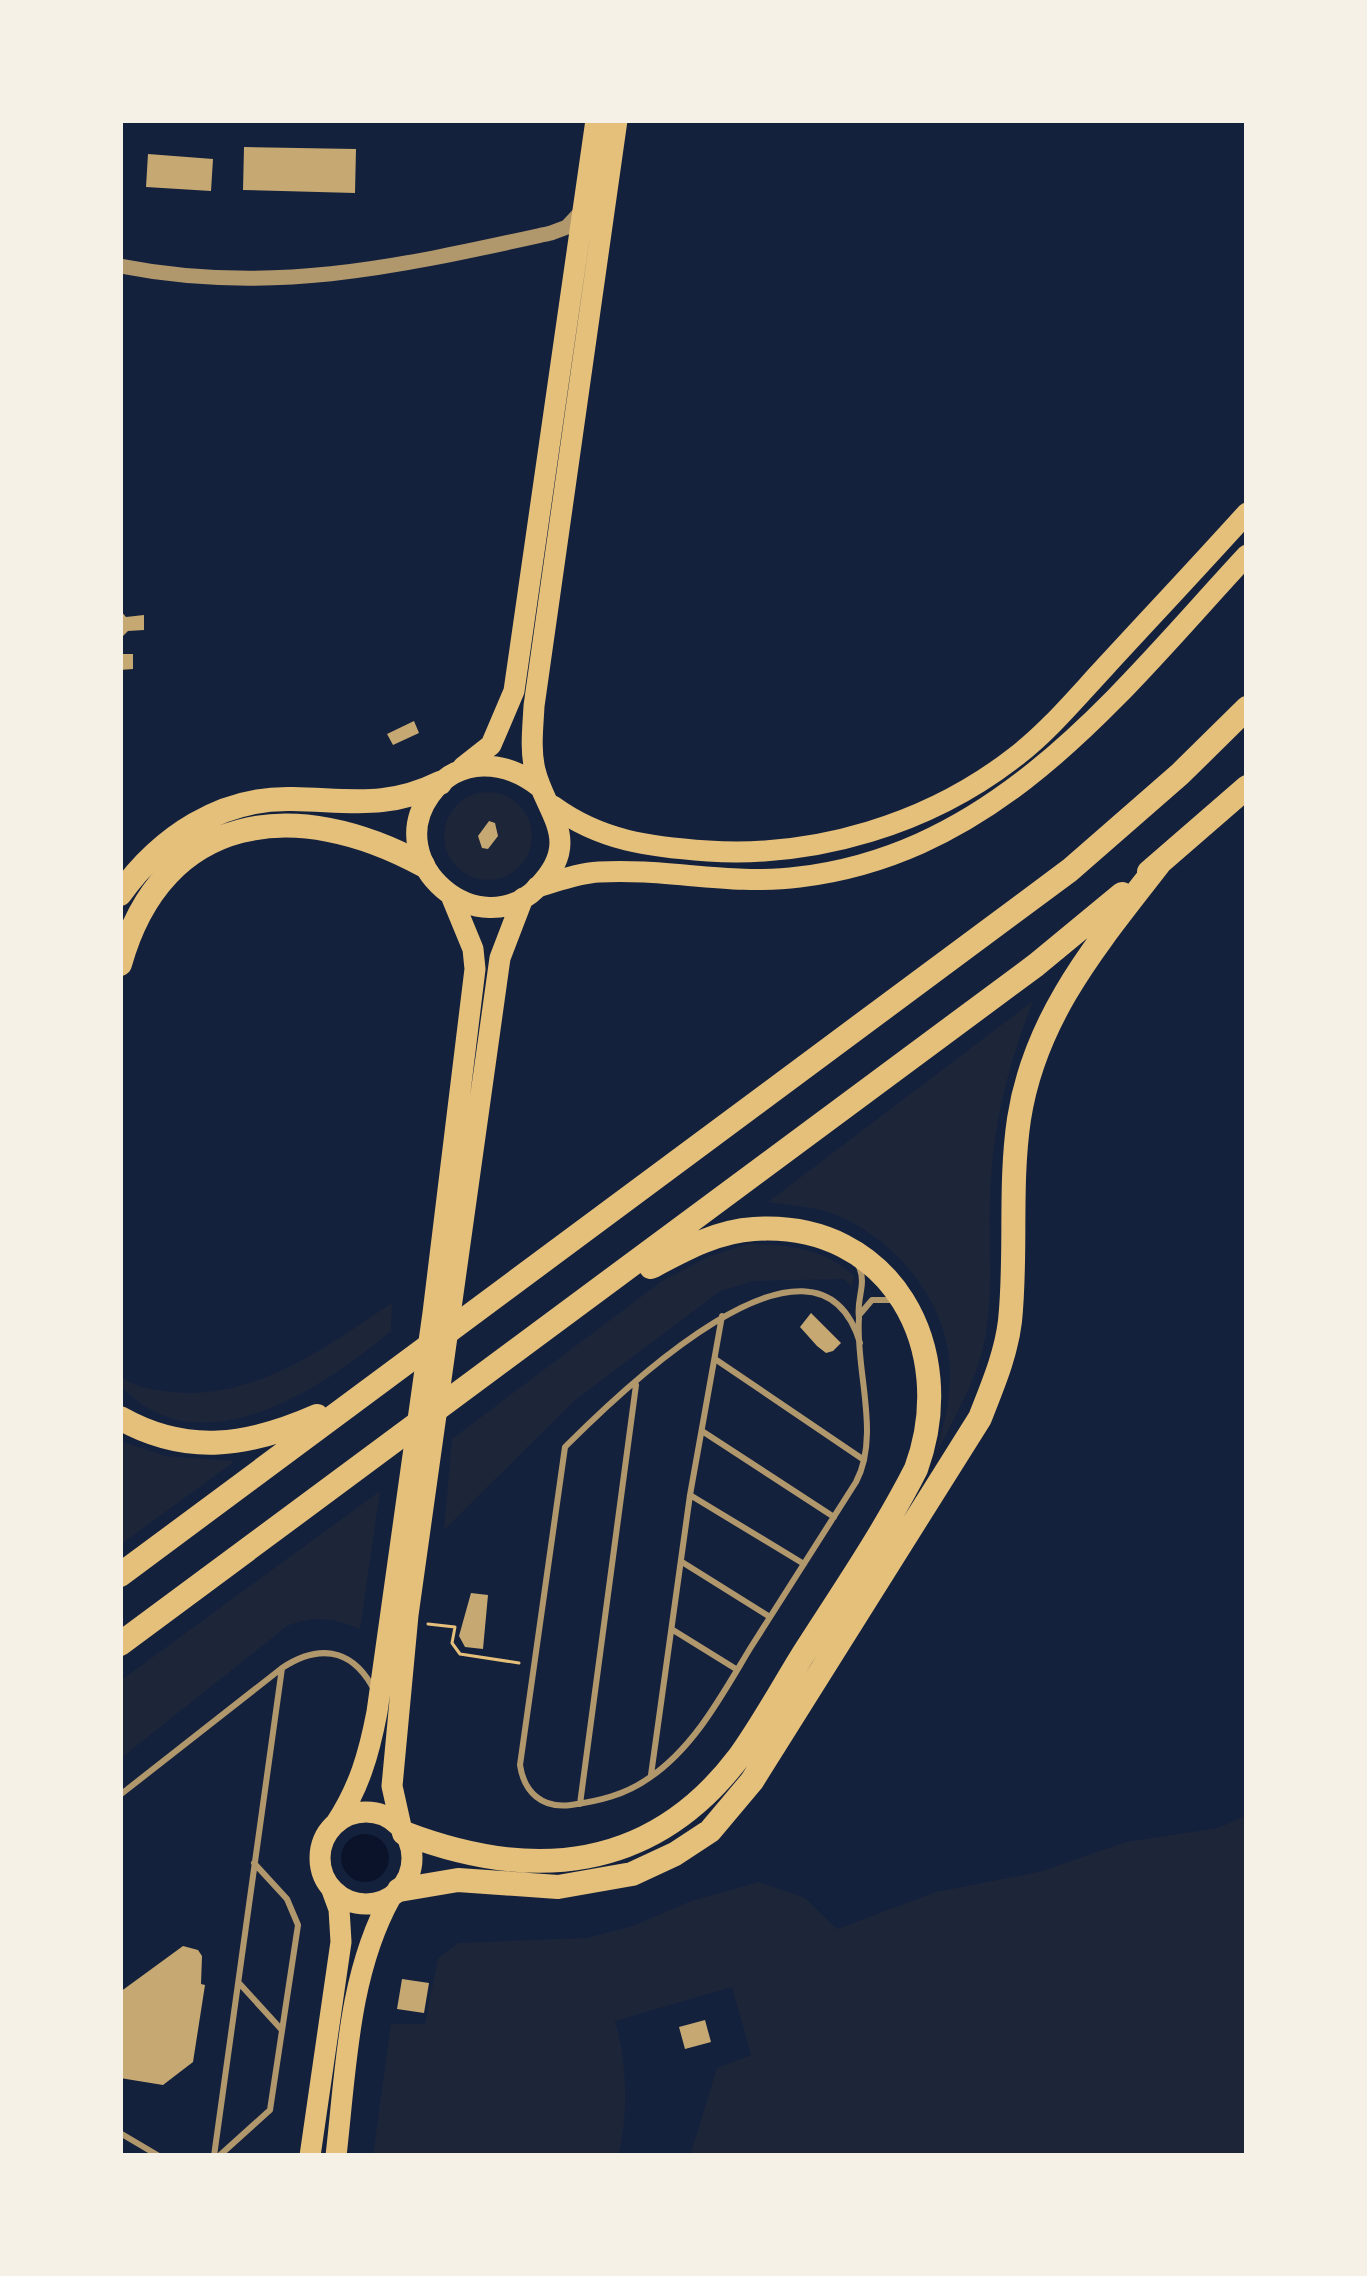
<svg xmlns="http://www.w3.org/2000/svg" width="1367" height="2276" font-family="'PT Sans Narrow',sans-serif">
<rect width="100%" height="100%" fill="#14213d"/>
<path fill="#1d2539" d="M444 836a44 44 0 1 1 88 0a44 44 0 1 1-88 0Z
M1033,1001C1008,1065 992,1128 990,1198C988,1247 994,1295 984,1344C976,1382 953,1420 936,1454C943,1427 951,1400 950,1371C949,1300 890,1231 824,1211C806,1206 786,1205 768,1202Z
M747,1244C785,1244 825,1248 854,1276L852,1287L844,1279L753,1281L720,1291L574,1401L444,1530L452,1439L662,1281L710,1256Z
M392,1303L391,1331C322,1389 198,1472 120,1385V1376C134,1387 145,1388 163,1391C250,1404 323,1349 392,1303Z
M120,1441L166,1456L235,1461L120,1545Z
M380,1491L360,1629C332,1618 315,1615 287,1626L120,1759V1681Z
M1247,1815V2156H690L717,2068L751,2055L732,1987L615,2021C627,2062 629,2114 618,2156H373L391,2024H425L438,1958L459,1943L586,1938L633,1926L691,1901L759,1882L805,1898L837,1929L936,1892L1039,1872L1126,1842L1218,1828Z"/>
<path fill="#0b132b" d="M341 1858a24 24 0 1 1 48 0a24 24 0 1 1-48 0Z"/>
<path fill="#c6a872" d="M244,147L356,149L355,193L243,190Z
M148,154L213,159L211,191L146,187Z
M120,610L126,617L144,615V630L128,631L120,639Z
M121,654H133V669L120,670Z
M414,721L419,733L393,745L387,734Z
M489,821L495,823L498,836L488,849L482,848L478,836Z
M811,1313L841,1343L833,1351L826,1353L817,1346L800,1327Z
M471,1593L488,1595L483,1649L465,1647L459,1636Z
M183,1946L198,1950L202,1956L201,1984L205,1985L193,2062L163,2085L120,2078V1992Z
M402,1979L429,1983L424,2013L397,2009Z
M705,2020L711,2042L685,2049L679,2027Z"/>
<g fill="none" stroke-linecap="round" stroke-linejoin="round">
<path stroke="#e5c07b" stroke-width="3" d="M428,1624L455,1627L452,1643L460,1654L519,1663"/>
<path stroke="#b1986c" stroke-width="6" d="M859,1267C867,1284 856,1299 859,1318C855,1369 881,1435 856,1482C821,1537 786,1592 751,1647C723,1693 695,1747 649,1778C625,1795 599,1801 571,1805C542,1809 524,1792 520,1765L565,1447C614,1398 817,1198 860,1343
M860,1314L872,1300H893
M715,1359L864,1460
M702,1431L834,1517
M690,1495L804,1564
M682,1562L770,1617
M673,1630L736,1669
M651,1775L690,1495L722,1316
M120,1795L282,1668C317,1645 350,1647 372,1686
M580,1804L636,1385
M239,1983L281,2029
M120,2133L159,2156
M214,2156L282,1668
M219,2156L270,2110L298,1925L287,1899L254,1863"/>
<path stroke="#b1986c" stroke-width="15" d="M120,266C273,296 401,266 551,233L567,227L583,210"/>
<path stroke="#e5c07b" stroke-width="21" d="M463,767L491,745L514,691L596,120
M541,788C506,760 459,755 430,795C381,863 479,947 538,887C584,840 545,813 535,770C530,749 533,727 534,706L617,120
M320 1858a46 46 0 1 1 92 0a46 46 0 1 1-92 0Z
M336,1823C359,1788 369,1754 377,1712L433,1313L475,969L473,949L452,898
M402,1831L392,1786L408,1615L500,958L523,898
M310,2156L341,1942L339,1909L332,1890
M336,2156C346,2070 348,1974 391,1897"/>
<path stroke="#e5c07b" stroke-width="21" d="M553,806C601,841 650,847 708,851C815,858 929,824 1015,757C1048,732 1077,697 1105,667C1152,616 1200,565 1247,513
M537,887C558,881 578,873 599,872C666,868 732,886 799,877C1000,853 1119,693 1247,555"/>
<path stroke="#e5c07b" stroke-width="24" d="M1149,872L1247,787
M120,894C161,837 221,797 293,799C350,800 387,809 440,783
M120,964C163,811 297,796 423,865
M120,1418C187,1456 249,1446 317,1416
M120,1575L1070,870L1180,774L1247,708
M120,1644L1036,965L1122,894
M404,1833C532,1882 652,1872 739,1757C762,1725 781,1690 802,1656C841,1595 883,1534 916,1469C960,1349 891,1220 754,1229C717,1231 683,1250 651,1267
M399,1890L458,1880L558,1887L632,1874L675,1854L710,1831L752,1781L980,1418C992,1387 1006,1355 1010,1321C1017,1254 1009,1186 1019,1119C1035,1016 1097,944 1159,864"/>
</g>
<rect width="1367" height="2276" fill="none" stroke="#f6f1e7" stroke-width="246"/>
</svg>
